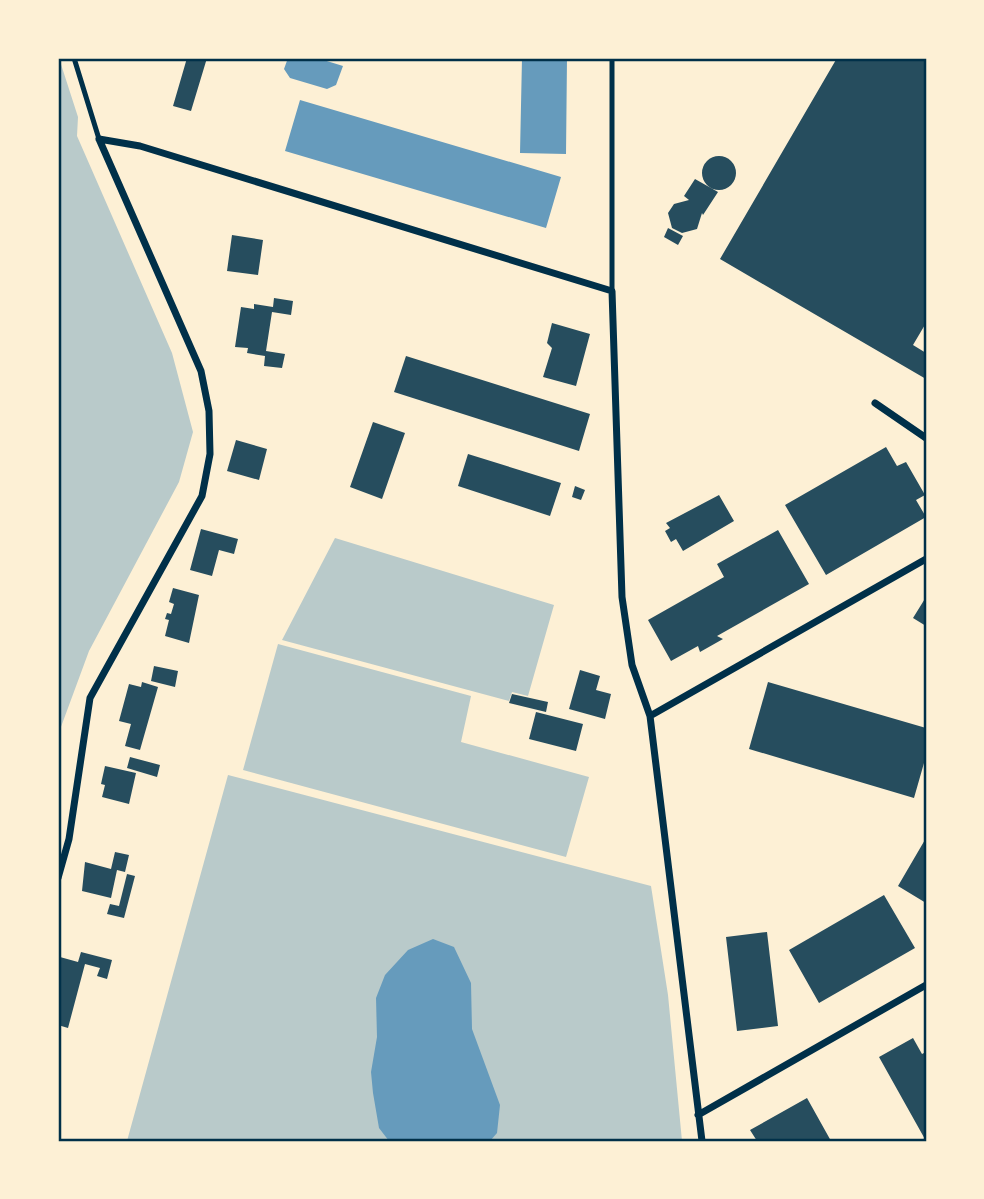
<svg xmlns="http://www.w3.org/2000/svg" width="984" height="1199" font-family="Jost,sans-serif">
<rect width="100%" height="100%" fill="#fdf0d5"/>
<path fill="#b9caca" d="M59,58L78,117L77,136L172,353L193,432L179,482L89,651L58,735Z
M335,538L554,605L528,696L512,692L509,701L282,640Z
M278,644L471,696L461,742L589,777L566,857L243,770Z
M228,775L651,886L668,995L682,1141H127Z"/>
<path fill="#669bbc" d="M288,58H317L343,66L336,85L327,89L290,78L284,69Z
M522,58H567L566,154L520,153Z
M300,100L561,177L546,228L285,151Z
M433,939L454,947L471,983L472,1029L500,1105L497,1133L490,1141H389L379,1128L373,1093L371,1072L377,1037L376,998L385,975L408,950Z"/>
<path fill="#264d5e" d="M187,58H207L191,111L173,106Z
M837,58H926V323L913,345L926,353V379L720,259Z
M702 173a17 17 0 1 1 34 0a17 17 0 1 1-34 0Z
M695,179L718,192L703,215L702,213L697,229L682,233L672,228L668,213L674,204L689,200L684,196Z
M668,228L683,236L678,245L664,237Z
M232,235L263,240L258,275L227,271Z
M274,298L293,301L291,315L272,312L266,351L285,354L282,368L264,366L265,356L247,353L248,348L235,347L241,307L254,309V304L273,307Z
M552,323L590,334L576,386L543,377L552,348L547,343Z
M406,356L590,414L579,451L394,392Z
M373,422L405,433L382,499L350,487Z
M236,440L267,449L259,480L227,471Z
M886,447L897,466L906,462L925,495L916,500L926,517L826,575L785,505Z
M468,454L561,483L550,516L458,486Z
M575,486L585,490L581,500L572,497Z
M719,495L734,521L683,551L676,539L671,542L665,531L670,528L666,523Z
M201,529L238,539L234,554L219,550L212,576L190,570Z
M778,530L809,584L717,636L723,639L700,652L698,646L671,661L648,620L724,577L717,564Z
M173,588L199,595L189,643L165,636L169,620L165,619L167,613L171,614L174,604L169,602Z
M926,597V626L913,618Z
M154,666L178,671L175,687L151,681Z
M580,670L600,676L596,690L611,694L605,719L569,709Z
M142,682L158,687L140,750L125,746L131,724L119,721L129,684L141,687Z
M768,682L926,728V756L914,798L749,749Z
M512,694L548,702L546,712L509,703Z
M536,712L583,724L576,751L529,739Z
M130,757L160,765L157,777L127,768Z
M105,766L136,773L129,804L102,797L105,785L101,784Z
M926,838V903L898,886Z
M115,852L129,855L125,872L117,870L111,898L82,891L85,862L111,869Z
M127,874L135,876L124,918L107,914L110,904L119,906Z
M884,895L915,948L819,1003L789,950Z
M767,932L778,1026L737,1031L726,937Z
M81,952L112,960L107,979L97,976L100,968L85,964L68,1028L58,1025V965L60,957L78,962Z
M913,1038L922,1054L926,1052V1141L879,1057Z
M807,1098L831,1141H757L750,1130Z"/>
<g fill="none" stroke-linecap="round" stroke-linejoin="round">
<path stroke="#003049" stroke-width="5" d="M74,58L99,139
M612,291V58"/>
<path stroke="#003049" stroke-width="7" d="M99,139L140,146L612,291L622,597L632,665L650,716L702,1141
M875,403L926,438
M650,716L926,559
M58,878L69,839L90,698L202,496L210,454L209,411L201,371L99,139
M698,1115L926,985"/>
</g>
<rect width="984" height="1199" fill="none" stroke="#fdf0d5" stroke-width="119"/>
<rect x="60" y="60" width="865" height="1080" fill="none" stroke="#003049" stroke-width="2.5"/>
</svg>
